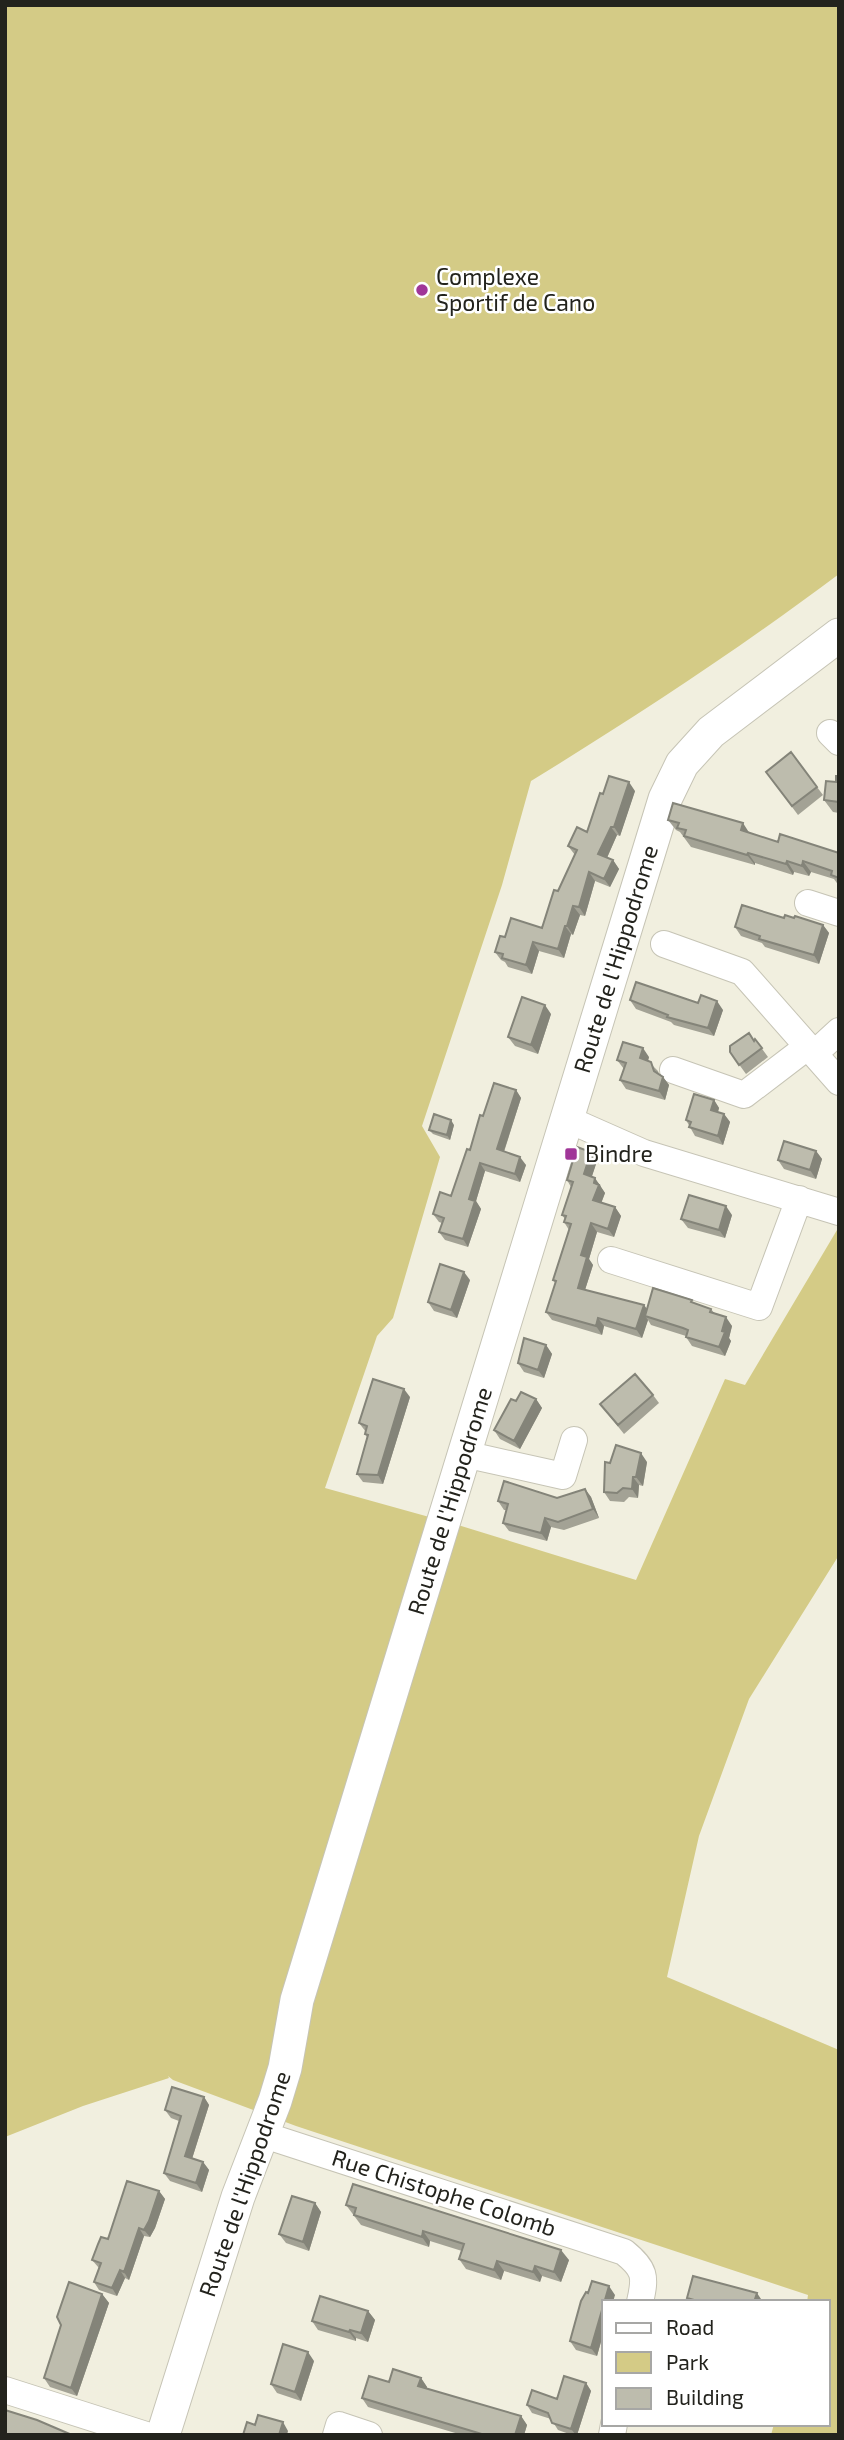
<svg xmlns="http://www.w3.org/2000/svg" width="844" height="2440" font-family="'Exo 2',sans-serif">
<rect width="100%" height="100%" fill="#f1efdf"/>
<path fill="#d4cb86" d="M5,5H839V574C739,649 637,716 531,781L502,885L422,1126L440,1157L393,1318L377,1336L325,1488L458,1525L636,1580L725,1379L745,1385L837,1230H839V1555L749,1699L699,1836L667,1977L839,2050V2435H771L774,2424H828V2302H807L808,2295L296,2126L173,2080L168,2076L169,2078L83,2106L5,2137Z"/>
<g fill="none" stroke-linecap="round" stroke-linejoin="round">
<defs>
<path id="minor" d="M830,733L839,742
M808,903L839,913
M664,944L742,972L839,1082
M814,1054L839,1031
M673,1070L744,1095L807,1047
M567,1119L644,1153L839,1212
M611,1260L759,1307L799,1199
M464,1454L563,1476L574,1440
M264,2135L624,2252C645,2269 646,2276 640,2302
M5,2390L146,2435
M336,2435L339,2425L369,2435
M612,2435L614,2424"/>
<path id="major" d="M163,2435L238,2197L275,2101L285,2068L297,2000L665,799L682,764L711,732L839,635"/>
</defs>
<use href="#minor" stroke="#c6c4b5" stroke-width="28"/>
<use href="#major" stroke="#c6c4b5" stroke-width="35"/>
<use href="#minor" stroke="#fff" stroke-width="26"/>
<use href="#major" stroke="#fff" stroke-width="33"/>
</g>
<path fill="#a3a295" d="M766,772L817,787L823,795L798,815Z
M839,776V813L833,812L824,800Z
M635,791L620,836L617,835L607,858L613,860L619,869L610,887L595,881L585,916L580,915L573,935L571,934L564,958L539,951L532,974L508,967L505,962L501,960L495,952L505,937L542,928L575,855L568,846L587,832L603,794Z
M668,820L750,833L778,842L839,853V886L834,879L811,872L809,876L794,872L793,875L755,863V865L691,847L680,832L676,830Z
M784,918H794L823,925L829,933L819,964L765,947L762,943L741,936L735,927Z
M630,1000L698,1003L723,1010L714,1036L674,1025L671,1022L636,1009Z
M551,1014L538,1054L515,1046L508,1037Z
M755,1039L768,1057L746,1074L730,1052Z
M649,1057L648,1061L658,1071L659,1074L663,1077L669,1085L665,1100L626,1089L620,1080L624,1069L617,1060Z
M516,1090L521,1098L504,1152L526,1165L520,1182L485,1171L476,1201L481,1209L468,1247L445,1240L439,1232L442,1223L439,1222L433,1214L451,1196L483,1116Z
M714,1100L719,1108L718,1112L724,1114L730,1122L723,1145L695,1136L686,1120Z
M454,1125L450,1140L433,1134L429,1130Z
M816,1151L822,1159L816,1179L784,1169L778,1160Z
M597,1161L592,1176L601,1186V1187L605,1193L601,1203L615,1207L621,1216L614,1237L597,1232L589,1259L593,1265L585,1290L644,1305L647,1309L694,1303L711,1309L715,1314L732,1326L729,1338L731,1341L725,1356L692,1346L686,1337V1336L651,1325L648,1320L642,1338L604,1326L602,1335L552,1320L546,1312L556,1284L553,1280L569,1230L564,1222L565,1219L562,1215L571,1187L567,1180Z
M732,1215L725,1238L688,1228L681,1219Z
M470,1280L457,1318L434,1311L428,1302Z
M546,1345L552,1354L544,1378L524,1372L518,1363Z
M653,1395L659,1403L624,1434L600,1404Z
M410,1397L383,1484L363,1482L357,1474L367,1437L365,1434L366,1432L359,1423Z
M536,1399L542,1408L520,1449L500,1439L494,1430L516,1401Z
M647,1462L643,1486L639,1485L638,1498L629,1497L624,1502L610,1501L604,1492Z
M585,1489L591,1497L599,1518L564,1530L551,1527L547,1541L509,1531L503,1523L506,1510H504L498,1501L557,1498Z
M204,2097L209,2105L192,2159L203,2162L209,2170L202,2192L170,2181L164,2173L179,2121L171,2118L165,2110Z
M159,2191L165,2199L155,2228L150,2237L144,2236L129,2280L125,2278L117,2296L99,2290L94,2282L99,2268L92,2260L108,2239Z
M315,2203L321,2212L309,2251L286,2243L279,2234Z
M346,2205L569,2260L561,2282L542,2276L540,2282L504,2271L501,2280L466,2269L459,2259L462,2251L430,2241L429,2247L361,2225Z
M588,2293L615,2295L604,2302V2331L597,2356L576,2350L570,2341Z
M102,2294L109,2303L77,2396L50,2387L44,2378Z
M368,2311L375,2320L368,2342L356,2338V2341L318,2330L312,2321Z
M314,2361L301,2401L277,2393L271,2384Z
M421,2378L427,2387L426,2389L521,2416L527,2425L524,2435H462L368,2407L362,2398L389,2382Z
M586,2383L591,2391L577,2435H572L558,2430L551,2419L532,2413L527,2405L557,2399Z"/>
<path fill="#848479" d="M629,782L635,791L620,836L614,827Z
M743,823L750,834L741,830Z
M611,827L617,835L605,862L598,854Z
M748,853L755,863V865L747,855Z
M613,860L619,869L610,887L604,879Z
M787,861L794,872L793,875L786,864Z
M803,861L811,872L809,876L802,866Z
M589,872L595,881L585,916L579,907Z
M573,906L580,915L573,935L567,926Z
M823,925L829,933L819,964L814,955Z
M565,926L571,934L564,958L558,949Z
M533,942L539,951L532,974L526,965Z
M717,1001L723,1010L714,1036L708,1028Z
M545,1005L551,1014L538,1054L531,1045Z
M643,1048L649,1057L646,1067L640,1058Z
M663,1077L669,1085L665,1100L659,1091Z
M516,1090L521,1098L502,1157L497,1149Z
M714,1100L719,1108L716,1118L711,1110Z
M724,1114L730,1122L723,1145L718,1136Z
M451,1120L454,1125L450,1140L447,1135Z
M816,1151L822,1159L816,1179L810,1170Z
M591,1152L597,1161L590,1182L584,1174Z
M520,1157L526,1165L520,1182L515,1174Z
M480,1163L485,1171L476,1201L481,1209L468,1247L463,1239L469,1199Z
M595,1178L605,1193L599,1209L593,1200L594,1183Z
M726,1206L732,1215L725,1238L719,1230Z
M615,1207L621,1216L614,1237L608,1229Z
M591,1223L597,1232L589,1259L593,1265L583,1296L578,1288L581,1255Z
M464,1272L470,1280L457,1318L451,1310Z
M644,1305L650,1314L645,1316L648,1320L642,1338L636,1329Z
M726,1317L732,1326L729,1338L731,1341L725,1356L719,1347Z
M598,1318L604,1326L602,1335L596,1326Z
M546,1345L552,1354L544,1378L538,1370Z
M404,1389L410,1397L383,1484L378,1475Z
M536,1399L542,1408L520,1449L514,1441Z
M641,1453L647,1462L643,1486L636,1477Z
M633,1477L639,1485L638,1498L632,1489Z
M585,1489L591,1497L599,1518L593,1509Z
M545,1518L551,1527L547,1541L541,1533Z
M204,2097L209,2105L190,2165L185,2156Z
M203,2162L209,2170L202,2192L196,2183Z
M159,2191L165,2199L155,2228L150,2237L144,2230Z
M315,2203L321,2212L309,2251L303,2242Z
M139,2228L144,2236L129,2280L124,2272Z
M423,2231L430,2241L429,2247L422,2237Z
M561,2250L569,2260L561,2282L554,2272Z
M497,2261L504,2271L501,2280L494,2270Z
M535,2266L542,2276L540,2282L533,2272Z
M120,2270L125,2278L117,2296L112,2288Z
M609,2286L615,2295L613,2302H604V2331L597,2356L591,2348Z
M757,2293L763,2302H754Z
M102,2294L109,2303L77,2396L71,2388Z
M368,2311L375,2320L368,2342L361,2333Z
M350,2330L356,2338V2341L349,2332Z
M308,2352L314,2361L301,2401L295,2392Z
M421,2378L427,2387L424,2395L418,2386Z
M586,2383L591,2391L577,2435H576L571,2429Z
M521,2416L527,2425L524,2435H515Z
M283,2422L288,2431L287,2435H279Z"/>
<path fill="#bdbcad" stroke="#848479" stroke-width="2" d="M791,752L817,787L792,806L766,772Z
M609,776L629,782L614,827H611L598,854L613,860L604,879L589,872L579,907L573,906L567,926H565L558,949L533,942L526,965L502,958L503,954L495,952L500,936L505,937L511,918L542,928L554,890L558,891L577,850L568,846L577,827L587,832L600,793L603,794Z
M836,776H839V802L824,800L826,781L836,782Z
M673,803L743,823L741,830L778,842L780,834L839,853V878L831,875L832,871L803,861L802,866L787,861L786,864L748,853L747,855L684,836L686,830L677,828L679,823L668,820Z
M742,905L784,918L785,915L794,918L795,916L823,925L814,955L759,939L760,936L735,927Z
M636,982L698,1003L701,995L717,1001L708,1028L667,1017L668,1015L630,1000Z
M522,997L545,1005L531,1045L508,1037Z
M749,1033L754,1041L755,1039L762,1048L739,1065L730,1052V1046Z
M623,1042L643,1048L640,1058L651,1062L654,1071L663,1077L659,1091L620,1080L626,1063L617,1060Z
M494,1083L516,1090L497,1149L520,1157L515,1174L480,1163L469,1199L475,1201L463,1239L439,1232L444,1218L433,1214L440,1192L451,1196L467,1149L470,1150L480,1115L483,1116Z
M694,1094L714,1100L711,1110L724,1114L718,1136L689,1127L691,1122L686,1120Z
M434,1114L451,1120L447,1135L429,1130Z
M784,1141L816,1151L810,1170L778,1160Z
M577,1147L591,1152L584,1174L595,1178L594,1183L599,1185L593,1200L615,1207L608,1229L591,1223L581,1255L587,1257L578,1288L644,1305L636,1329L598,1318L596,1326L546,1312L556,1281L553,1280L571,1224L564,1222L566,1216L562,1215L573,1182L567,1180Z
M689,1195L726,1206L719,1230L681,1219Z
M440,1264L464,1272L451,1310L428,1302Z
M653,1288L692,1300L691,1302L711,1309L710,1312L726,1317L722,1331L725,1332L719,1347L686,1337L688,1330L683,1328L645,1316Z
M524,1338L546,1345L538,1370L518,1363Z
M635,1374L653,1395L618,1425L600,1404Z
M373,1379L404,1389L378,1475L357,1474L368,1435L365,1434L367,1426L359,1423Z
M521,1392L536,1399L514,1441L494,1430L511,1399L516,1401Z
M616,1445L641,1453L636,1477H633L632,1489L623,1488L617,1493L604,1492L605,1462L610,1463Z
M504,1481L557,1498L585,1489L593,1509L558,1522L545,1518L541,1533L503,1523L508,1504L498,1501Z
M172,2087L204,2097L185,2156L203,2162L196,2183L164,2173L181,2116L165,2110Z
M127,2181L159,2191L149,2221L144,2230L139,2228L124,2272L120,2270L112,2288L94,2282L101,2263L92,2260L98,2244L101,2237L108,2239Z
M353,2184L561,2250L554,2272L535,2266L533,2272L497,2261L494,2270L459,2259L464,2244L423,2231L422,2237L354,2215L356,2208L346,2205Z
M292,2196L315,2203L303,2242L279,2234Z
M693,2276L757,2293L754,2302H701L687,2298Z
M592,2281L609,2286L591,2348L570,2341L581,2301L586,2292L588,2293Z
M69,2282L102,2294L71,2388L44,2378L61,2325L57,2317Z
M320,2296L368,2311L361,2333L350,2330L349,2332L312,2321Z
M283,2344L308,2352L295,2392L271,2384Z
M393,2369L421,2378L418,2386L521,2416L515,2435H485L362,2398L369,2376L389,2382Z
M564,2376L586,2383L571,2429L552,2423L548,2413L527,2405L532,2390L557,2399Z
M5,2410L37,2420L72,2435H5Z
M258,2415L283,2422L279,2435H243L247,2422L255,2425Z"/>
<g fill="#a03698" stroke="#fff" stroke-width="2.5">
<circle cx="422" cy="290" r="7"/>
<rect x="564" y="1147" width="14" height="14" rx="3.5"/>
</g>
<g text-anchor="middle" stroke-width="5" stroke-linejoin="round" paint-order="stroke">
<g font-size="23" fill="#23231d" stroke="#fff" text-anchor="start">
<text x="436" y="285">Complexe<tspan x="436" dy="26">Sportif de Cano</tspan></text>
<text x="585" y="1162">Bindre</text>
</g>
<g font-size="23" fill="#23231d" stroke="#fff">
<text transform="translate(616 959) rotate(-73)" y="8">Route de l'Hippodrome</text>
<text transform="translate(450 1501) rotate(-73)" y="8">Route de l'Hippodrome</text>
<text transform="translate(245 2184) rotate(-71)" y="8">Route de l'Hippodrome</text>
<text transform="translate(444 2193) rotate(18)" y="8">Rue Chistophe Colomb</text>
</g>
</g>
<rect width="844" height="2440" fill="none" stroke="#23231d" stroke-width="14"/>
<rect x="602" y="2300" width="228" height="126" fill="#ffffff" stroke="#a7a7a5" stroke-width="2"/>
<rect x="616" y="2323" width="35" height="10" fill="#ffffff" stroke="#a7a7a5" stroke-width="2"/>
<text x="666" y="2335" font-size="21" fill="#23231d">Road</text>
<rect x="616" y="2352" width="35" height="21" fill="#d4cb86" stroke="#a7a7a5" stroke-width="2"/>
<text x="666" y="2370" font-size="21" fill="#23231d">Park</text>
<rect x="616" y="2388" width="35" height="21" fill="#bdbcad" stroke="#a7a7a5" stroke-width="2"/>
<text x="666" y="2405" font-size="21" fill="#23231d">Building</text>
</svg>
